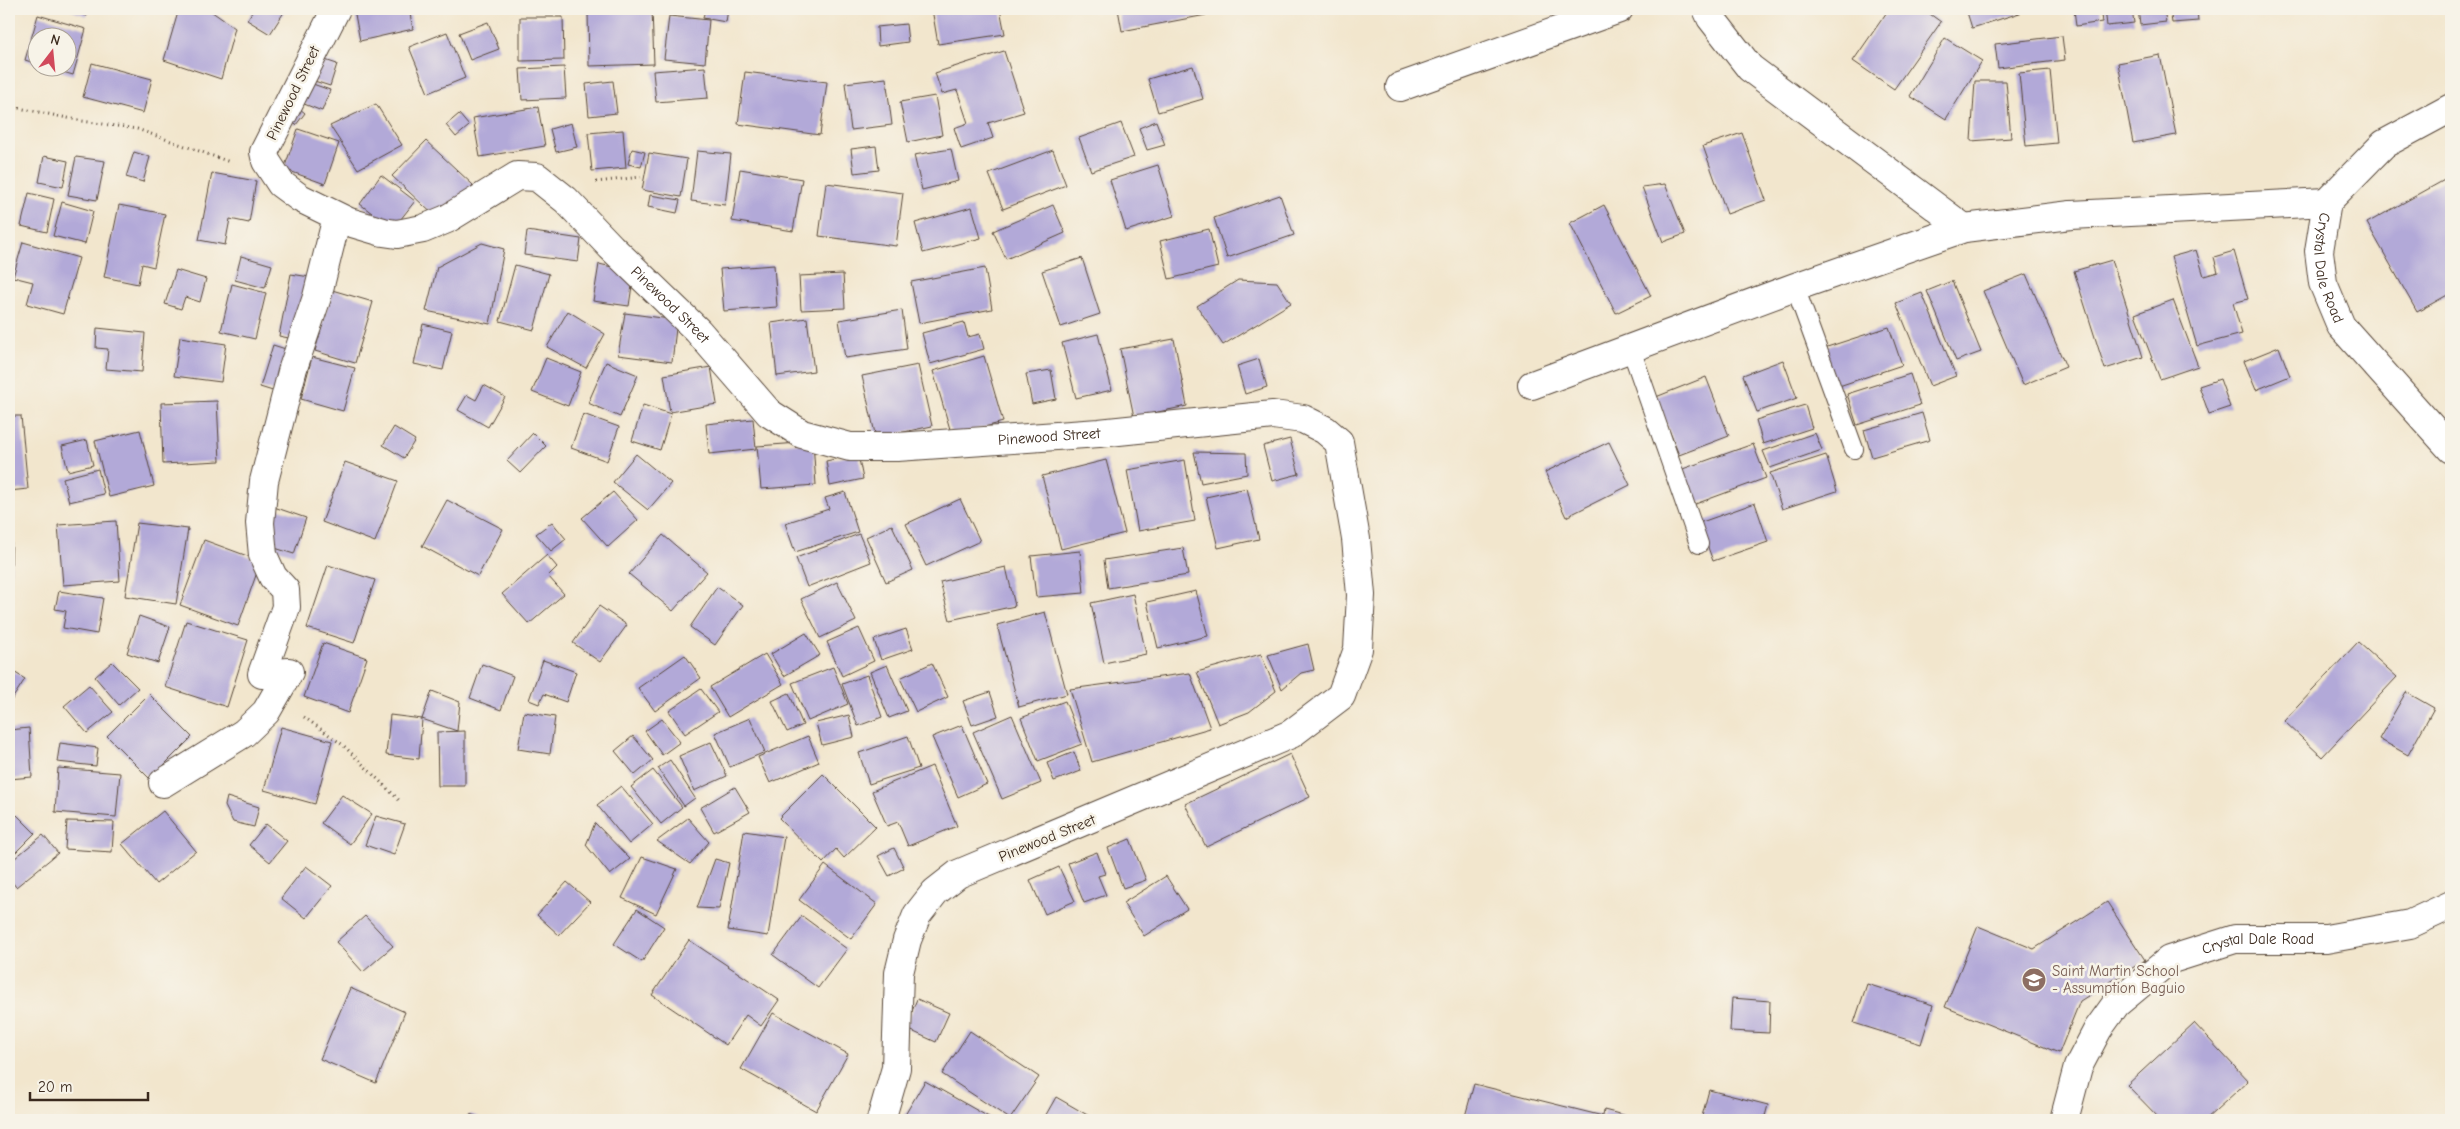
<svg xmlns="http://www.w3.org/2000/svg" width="2460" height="1129" font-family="'Comic Neue',sans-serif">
<rect width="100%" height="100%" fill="#f7f3e8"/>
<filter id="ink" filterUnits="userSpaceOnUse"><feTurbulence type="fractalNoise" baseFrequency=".02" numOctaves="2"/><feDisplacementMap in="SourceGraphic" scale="10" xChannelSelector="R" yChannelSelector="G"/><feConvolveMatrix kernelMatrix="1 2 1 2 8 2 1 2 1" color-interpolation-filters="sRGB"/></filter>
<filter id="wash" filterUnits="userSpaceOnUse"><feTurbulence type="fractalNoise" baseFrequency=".0096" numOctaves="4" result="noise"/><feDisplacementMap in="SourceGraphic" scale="20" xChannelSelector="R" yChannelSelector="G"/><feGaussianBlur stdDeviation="1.12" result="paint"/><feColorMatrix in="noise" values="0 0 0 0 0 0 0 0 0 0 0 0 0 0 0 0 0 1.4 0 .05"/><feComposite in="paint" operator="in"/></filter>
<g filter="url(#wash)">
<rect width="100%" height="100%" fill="#f2e6cd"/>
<g id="blocks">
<path fill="#b2a9d8" d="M67,9H89L87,16Z
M179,9H208L235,28L221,79L164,60Z
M254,9H286L270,34L247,20Z
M354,9H409L413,29L360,41Z
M705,9H728L726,22L703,18Z
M932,9H1000L1005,34L938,44Z
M1118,9H1205L1206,15L1122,31Z
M1889,9H1923L1941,22L1894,89L1853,61Z
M1966,9H2026V11L1972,28Z
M2074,9H2100L2102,22L2076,26Z
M2105,9H2132L2134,23L2107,26Z
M2138,9H2164L2166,22L2140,25Z
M2170,9H2197L2198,21L2172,23Z
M652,10L654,64L589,66L588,12Z
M38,15L86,29L73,75L50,68H68V38H38V64L25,60Z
M669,16L709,20L705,63L664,59Z
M520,17H563L564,60L520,61Z
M488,22L499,49L470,60L459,33Z
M906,24L908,42L878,46L877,27Z
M447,32L465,78L428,93L409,47Z
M2062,36L2065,60L1998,68L1995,44Z
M1945,38L1982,61L1946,119L1910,96Z
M1004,51L1024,112L988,123L993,138L961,149L954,128L968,123L957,90L942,94L935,73Z
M2160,55L2176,135L2133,143L2118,63Z
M316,57L337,64L330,86L308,79Z
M92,63L152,79L143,113L83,97Z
M1193,66L1203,99L1158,112L1148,79Z
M564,67L566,98L522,100L520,69Z
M705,67L708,98L656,102L653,71Z
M2050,70L2057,143L2026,146L2019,73Z
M745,72L827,82L820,135L738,124Z
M886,78L892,125L851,130L845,83Z
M613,81L617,113L589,116L586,84Z
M1975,81H2006L2011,138L1971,141Z
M307,82L330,90L322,111L299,102Z
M935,96L942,135L908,142L900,102Z
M376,104L402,145L358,169L330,126Z
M295,105L305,113L296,125L286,117Z
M538,107L545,146L480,157L473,118Z
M459,114L469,126L456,137L446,125Z
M1156,121L1165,145L1147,150L1139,128Z
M571,123L577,147L556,152L550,129Z
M1121,123L1134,157L1091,171L1079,138Z
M298,129L339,143L325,184L284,169Z
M623,130L626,168L592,171L588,133Z
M1742,133L1766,200L1727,214L1703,146Z
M426,141L473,185L439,220L392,176Z
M876,146L879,170L854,173L851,149Z
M632,149L645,152L641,167L628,164Z
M951,149L958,181L922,190L914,155Z
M1053,150L1066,185L1003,209L989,174Z
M697,151L731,154L725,205L691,201Z
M134,152L150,157L143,182L126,177Z
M649,153L687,159L681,197L642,190Z
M44,156L68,161L63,187L39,182Z
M76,157L105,161L97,200L68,195Z
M1158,165L1174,216L1126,231L1110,180Z
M740,169L802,179L793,231L732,221Z
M212,173L256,181L249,223L230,219L225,245L199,240Z
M381,175L415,201L393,229L360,204Z
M2448,178L2451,185V293L2417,312L2367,223Z
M826,183L903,193L896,246L819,236Z
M1665,184L1685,234L1663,242L1642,187Z
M29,193L54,199L47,232L21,226Z
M650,195L680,200L677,213L648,207Z
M1280,195L1294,235L1227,258L1214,218Z
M62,202L93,211L85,244L53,236Z
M119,205L165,214L154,267L142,264L138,284L104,277Z
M1053,205L1065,233L1006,259L993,231Z
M1604,205L1651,296L1616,313L1570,223Z
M972,207L981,238L923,253L915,223Z
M1209,229L1218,267L1169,279L1160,241Z
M527,231L581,239L578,262L524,255Z
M23,242L79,258L63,314L27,304L33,282L13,277Z
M482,243L504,249L490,324L426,311L437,267Z
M2196,250L2204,276L2218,272L2214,257L2234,251L2248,299L2233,303L2242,334L2197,346L2171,257Z
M241,256L272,265L265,288L235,280Z
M1082,258L1100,314L1061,327L1042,271Z
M2112,260L2143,357L2105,369L2074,271Z
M599,264L634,272L629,306L593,301Z
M515,265L549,274L534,330L500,321Z
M774,265L777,307L724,311L720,269Z
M985,268L992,309L919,323L911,282Z
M176,270L206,279L200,302L185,297L181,309L165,304Z
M291,274L310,277L298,340L279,336Z
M843,274L845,308L801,310L799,276Z
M2026,274L2066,367L2023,385L1983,291Z
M1238,280L1277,282L1291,303L1223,345L1197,306Z
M1952,281L1981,352L1956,361L1927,291Z
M232,284L266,293L255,339L221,331Z
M332,290L373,302L355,363L315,351Z
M1922,293L1956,376L1930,386L1896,303Z
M2173,300L2198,366L2160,379L2135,314Z
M902,310L907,349L845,358L839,320Z
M568,311L605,334L586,368L547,347Z
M625,313L677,320L672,362L618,355Z
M807,318L814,371L777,376L771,323Z
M964,322L968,337L980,334L984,349L930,364L922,333Z
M423,324L452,331L443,370L414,364Z
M1889,327L1902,365L1836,387L1824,348Z
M97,328L145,333L142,372L106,369L108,349L96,348Z
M1098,334L1112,390L1076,398L1062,343Z
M180,337L226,344L221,382L174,376Z
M1174,339L1187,406L1134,417L1120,349Z
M273,345L292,351L279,393L260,387Z
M2279,347L2290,376L2256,390L2244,361Z
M984,356L1003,422L952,436L933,371Z
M312,357L355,368L343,411L301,399Z
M546,358L581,372L568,406L532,392Z
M1259,359L1267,387L1245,394L1237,366Z
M1783,360L1797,398L1757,412L1743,375Z
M606,362L638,375L620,417L588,403Z
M918,365L932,426L876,438L862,376Z
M711,367L717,404L670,412L664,375Z
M1051,370L1056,399L1032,404L1026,374Z
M1910,374L1920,405L1857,425L1847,394Z
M1706,377L1729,436L1679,455L1656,397Z
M2220,379L2230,407L2209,414L2199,386Z
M484,385L505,397L488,427L458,410L467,395L476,400Z
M217,401L220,461L163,464L161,403Z
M643,405L671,414L660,450L632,441Z
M1805,405L1812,428L1763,444L1756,420Z
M1922,413L1930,440L1872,457L1864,430Z
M583,414L619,427L607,461L571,448Z
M9,416H21L28,489L9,491Z
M753,419L756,449L709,454L706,424Z
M394,427L415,440L404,458L383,445Z
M140,430L154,486L109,497L95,441Z
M533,433L546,446L520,473L507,461Z
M1815,433L1822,450L1770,468L1763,451Z
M1290,439L1299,474L1272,481L1263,446Z
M87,440L93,465L68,471L62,446Z
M813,442L816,485L761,489L757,446Z
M1609,442L1630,485L1566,517L1545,472Z
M1753,444L1766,478L1690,506L1677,471Z
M1194,452L1246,453L1247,474L1201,483Z
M636,454L671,483L648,510L613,482Z
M858,454L863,479L830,486L826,461Z
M1826,455L1837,491L1782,509L1770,473Z
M1106,460L1125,533L1061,549L1042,476Z
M1185,460L1195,521L1138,531L1127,470Z
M345,462L398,481L375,542L322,522Z
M98,469L104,494L69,502L63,478Z
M1247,488L1259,539L1218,548L1206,497Z
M613,492L638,520L608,547L582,518Z
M845,492L858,532L795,552L785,523L829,509L825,498Z
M960,499L980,541L926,566L906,524Z
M447,500L503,529L478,576L422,546Z
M1755,503L1768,542L1713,561L1699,523Z
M274,507L306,518L294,554L262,544Z
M116,521L120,581L63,585L58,525Z
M552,522L566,539L551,551L536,534Z
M137,523L188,529L176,604L125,596Z
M9,525H12L11,583H9Z
M892,525L913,570L886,582L866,537Z
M859,534L871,562L807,587L796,558Z
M663,535L707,572L673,611L629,574Z
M204,540L261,561L238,626L180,605Z
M1183,548L1188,575L1108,588L1104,560Z
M1080,551L1084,593L1036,597L1031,556Z
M547,555L557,567L548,576L564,594L529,624L502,594Z
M328,565L375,580L354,643L307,628Z
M1006,567L1015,606L950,620L940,582Z
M837,582L856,621L820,638L801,599Z
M717,587L743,605L715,645L690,627Z
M59,591L103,598L97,634L63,628L66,611L55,609Z
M1196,591L1208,636L1158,648L1147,602Z
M1133,594L1146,654L1104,663L1091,603Z
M599,606L627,625L600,662L573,643Z
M1045,612L1067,694L1019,707L997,625Z
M139,616L170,627L158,663L127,653Z
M186,621L248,640L227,707L165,687Z
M859,628L874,661L842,676L827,642Z
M906,629L913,649L881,660L874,640Z
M806,633L820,655L784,676L771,654Z
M2358,642L2397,677L2322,757L2284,721Z
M323,643L367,658L348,713L304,697Z
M1308,644L1314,670L1301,673L1282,689L1268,655Z
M765,654L783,684L728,717L710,687Z
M1261,654L1276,691L1249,712L1218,724L1197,672Z
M685,655L701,678L655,711L638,688Z
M543,660L576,672L566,702L544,694L539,704L529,700Z
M112,662L138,688L119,705L95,677Z
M932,663L948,697L916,712L900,678Z
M482,664L513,676L501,710L470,698Z
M887,665L907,711L889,718L870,672Z
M833,667L848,704L808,721L792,683Z
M9,669L25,679L9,704Z
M1190,673L1210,728L1092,762L1070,689Z
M867,675L882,717L858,726L842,684Z
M89,685L113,712L87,733L64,706Z
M701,689L718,712L685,734L669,711Z
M432,691L460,702L457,731L422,719L419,759L386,755L390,715L422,719Z
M990,692L998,716L972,725L963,701Z
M2406,692L2434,708L2408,755L2379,739Z
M789,693L803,725L787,732L772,701Z
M149,694L192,737L150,779L107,736Z
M1065,701L1082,744L1038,761L1021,718Z
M524,712L555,717L550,754L518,749Z
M849,715L854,737L822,745L816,723Z
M1012,715L1041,783L1002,799L973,732Z
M750,718L765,752L730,767L715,733Z
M662,719L680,742L662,755L645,731Z
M962,725L987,784L958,797L932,737Z
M281,727L332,741L315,804L264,790Z
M29,728L32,777L9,779V730Z
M465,731V786H438L437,732Z
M633,736L653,760L635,775L615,751Z
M808,736L819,762L770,783L758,757Z
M908,736L919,768L869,784L859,753Z
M711,742L727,776L694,791L679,756Z
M60,743L98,748L96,766L57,762Z
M1074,752L1081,771L1054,781L1047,763Z
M1290,754L1310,797L1206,847L1185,804Z
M670,760L695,798L684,806L658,768Z
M932,766L957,826L908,846L898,822L887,826L872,791Z
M58,768L120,773L116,817L55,812Z
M653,770L682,807L661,824L631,787Z
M823,774L876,827L844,858L836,849L823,863L779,818Z
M621,786L653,824L629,844L597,805Z
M735,787L750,812L714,832L700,808Z
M342,795L372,814L350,844L321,823Z
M227,797L259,807L254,827L233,822L225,806Z
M163,811L196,851L156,884L122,844Z
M17,815L35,833L9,859V824Z
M376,816L405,824L394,855L365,845Z
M688,818L709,842L690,864L657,841Z
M67,821L114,822L112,852L65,849Z
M595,823L630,859L610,875L586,845Z
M266,824L287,841L270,862L249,845Z
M744,831L784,837L768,936L728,930Z
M43,835L58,853L16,887L9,878V863Z
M1130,839L1146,880L1123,888L1108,848Z
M894,848L904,868L889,876L878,856Z
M1097,852L1105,874L1098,876L1106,895L1084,903L1068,863Z
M642,857L677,869L656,914L622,898Z
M715,859L729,863L719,909L697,908Z
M825,865L877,904L851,939L799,900Z
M306,866L332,886L306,918L281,898Z
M1059,867L1075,901L1045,914L1030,880Z
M1166,876L1187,909L1144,936L1123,903Z
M567,882L590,902L559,935L537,915Z
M2107,902L2145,960L2080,1001L2059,1053L1945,1007L1978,926L2034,949Z
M637,909L664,927L642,962L614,944Z
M365,916L393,946L363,972L336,942Z
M802,916L847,949L818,988L773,955Z
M689,940L779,1000L761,1026L746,1015L726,1045L652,995Z
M1867,984L1933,1005L1921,1044L1854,1023Z
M350,988L405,1012L376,1083L320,1059Z
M1732,998L1770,1001L1769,1033L1730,1031Z
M917,999L949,1013L936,1042L905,1028Z
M773,1013L848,1054L816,1111L741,1069Z
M2194,1023L2248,1081L2205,1120H2161L2127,1085Z
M970,1031L1039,1077L1010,1119L942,1074Z
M925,1081L994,1120H902Z
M1474,1084L1603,1116L1604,1110L1642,1120H1464Z
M1709,1090L1768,1105L1764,1120H1701Z
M1056,1097L1096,1120H1043Z
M470,1114L486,1120H467Z"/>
</g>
</g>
<g filter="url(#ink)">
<use href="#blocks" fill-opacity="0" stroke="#564638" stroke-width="1"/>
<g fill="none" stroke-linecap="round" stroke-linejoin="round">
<defs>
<path id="service" d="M1795,287L1854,449
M1631,349L1699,544"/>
<g id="minor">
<path id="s1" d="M336,9L264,152L266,161L281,184L300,198L349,222L383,232L397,234L423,229L447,219L517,176L537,177L566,200L611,247L698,331L769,413L802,434L850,447H897L1099,433L1273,415L1303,419L1325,430L1339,442L1356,539L1361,595L1358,649L1341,696L1291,734L958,874L935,892L917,915L907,940L899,973L896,1068L881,1120"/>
<path d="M1707,9L1711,18L1750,68L1964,228"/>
<path d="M1400,87L1619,9"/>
<path id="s2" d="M2451,108L2384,144L2327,202L2319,251L2323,283L2341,326L2451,449"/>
<path d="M1532,385L1795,287L1964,228L2071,215L2327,202"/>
<path d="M163,783L244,733L266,712L289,672L262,674L286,607L285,590L273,577L263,555L260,523L264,481L293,368L317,297L337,217"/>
<path id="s3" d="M2064,1120L2078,1067L2098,1029L2116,1004L2169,960L2235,939H2326L2410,924L2451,905"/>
</g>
</defs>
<use href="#service" stroke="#564638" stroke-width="20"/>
<use href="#minor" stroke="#564638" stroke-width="30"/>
<path stroke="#564638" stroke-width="3" stroke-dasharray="1 4" stroke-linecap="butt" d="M9,106L82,121L137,129L230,162
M596,182L641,177
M304,717L343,745L399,800"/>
<use href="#service" stroke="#fff" stroke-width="18"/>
<use href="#minor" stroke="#fff" stroke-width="28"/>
</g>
</g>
<defs>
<symbol id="school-disc" viewBox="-11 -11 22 22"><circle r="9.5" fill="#8d6e63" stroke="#f7f3e8"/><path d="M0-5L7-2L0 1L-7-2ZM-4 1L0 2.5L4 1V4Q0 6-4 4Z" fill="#fff"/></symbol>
</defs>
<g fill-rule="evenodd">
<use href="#school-disc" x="2020" y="966" width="28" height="28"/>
</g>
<g text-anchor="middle" stroke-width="5" stroke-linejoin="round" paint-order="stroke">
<g font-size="15" fill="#3b2a1e" stroke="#f7f3e8">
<text transform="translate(293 93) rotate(-64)" y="5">Pinewood Street</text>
<text dy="5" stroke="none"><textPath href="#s2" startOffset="225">Crystal Dale Road</textPath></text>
<text dy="5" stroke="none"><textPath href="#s1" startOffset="664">Pinewood Street</textPath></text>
<text dy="5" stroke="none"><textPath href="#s1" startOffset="1099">Pinewood Street</textPath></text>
<text transform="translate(1047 838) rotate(-22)" y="5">Pinewood Street</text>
<text dy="5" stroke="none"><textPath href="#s3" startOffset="289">Crystal Dale Road</textPath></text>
</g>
<g font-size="15" fill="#785e54" stroke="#f7f3e8" text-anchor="start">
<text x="2052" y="976">Saint Martin School<tspan x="2052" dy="17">- Assumption Baguio</tspan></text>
</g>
</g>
<rect width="2460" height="1129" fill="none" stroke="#f7f3e8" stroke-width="30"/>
<g transform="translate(52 52) rotate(16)"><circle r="24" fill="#f7f3e8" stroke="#aca397"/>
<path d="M0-4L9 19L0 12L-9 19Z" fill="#d1495b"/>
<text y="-8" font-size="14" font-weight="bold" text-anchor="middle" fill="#3b2a1e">N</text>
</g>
<path d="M30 1092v8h118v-8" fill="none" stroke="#3b2a1e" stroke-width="2.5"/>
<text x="38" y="1092" font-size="15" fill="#3b2a1e" stroke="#f7f3e8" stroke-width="4" paint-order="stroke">20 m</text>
</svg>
